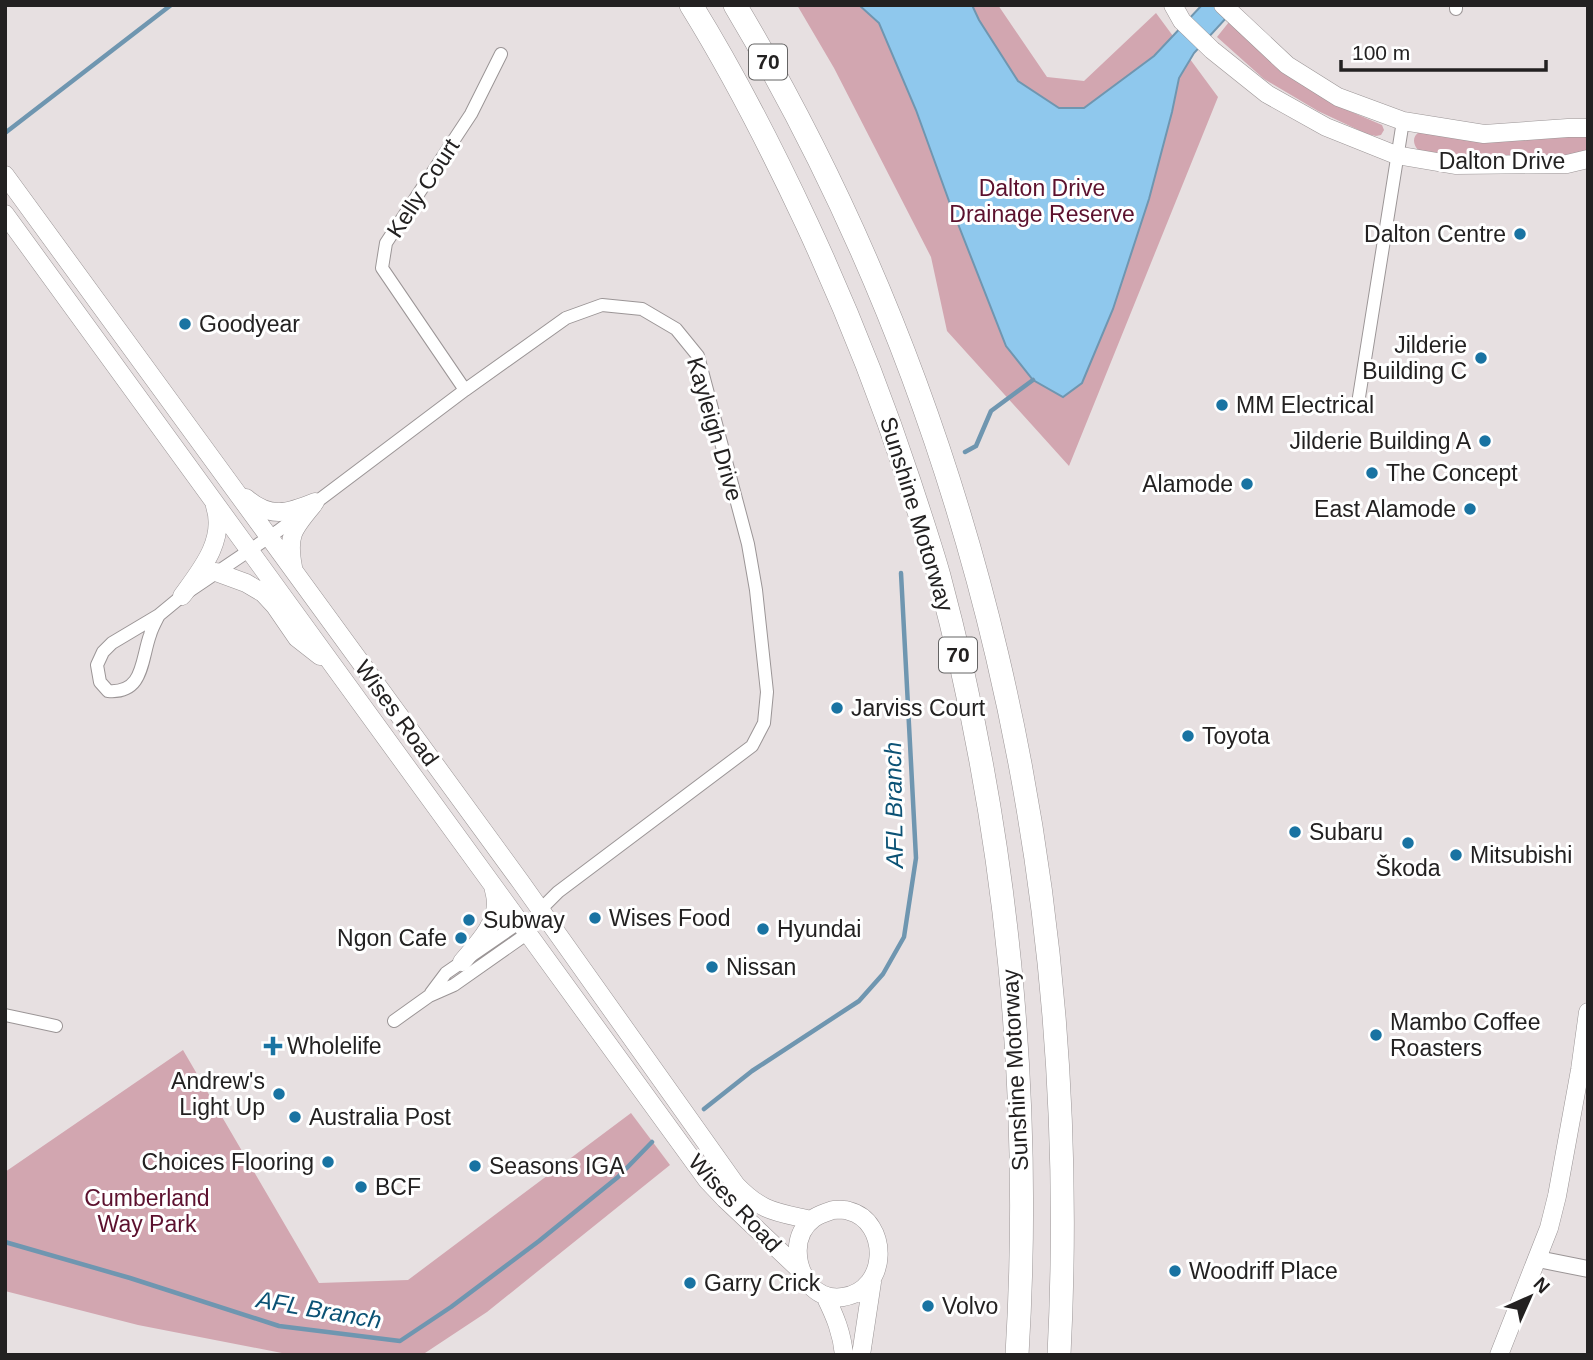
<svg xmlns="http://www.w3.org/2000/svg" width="1593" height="1360" font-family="Helvetica,sans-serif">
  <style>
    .green { fill: #d2a6b0 }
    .water { fill: #8fc8ed; stroke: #6f96b0; stroke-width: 2 }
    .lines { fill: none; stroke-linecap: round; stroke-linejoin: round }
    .stream { stroke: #6f96b0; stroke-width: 4.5 }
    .minor-casing { stroke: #9b9596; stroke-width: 14 }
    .tertiary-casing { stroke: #9b9596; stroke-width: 18 }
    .secondary-casing { stroke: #9b9596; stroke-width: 19 }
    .motorway-casing { stroke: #9b9596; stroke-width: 24 }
    .minor { stroke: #fff; stroke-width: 12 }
    .tertiary { stroke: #fff; stroke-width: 16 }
    .secondary { stroke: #fff; stroke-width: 18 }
    .motorway { stroke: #fff; stroke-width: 23 }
    .poi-dot { fill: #1973a2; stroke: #fff; stroke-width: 2.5 }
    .labels { text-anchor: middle; stroke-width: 6; stroke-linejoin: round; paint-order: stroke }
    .shield { fill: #fff; stroke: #656464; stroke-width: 2 }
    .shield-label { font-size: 21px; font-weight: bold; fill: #232121 }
    .street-label { font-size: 23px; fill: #232121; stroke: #fff }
    .park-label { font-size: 23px; fill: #5c112e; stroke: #fff }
    .poi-label { font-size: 23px; fill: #232121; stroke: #fff; text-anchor: start }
    .water-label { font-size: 24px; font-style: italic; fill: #0b5275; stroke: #fff }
  </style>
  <rect width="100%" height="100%" fill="#e7e0e1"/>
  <path class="green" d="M797 5H998L1047 77 1084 81 1156 13 1218 97 1069 466 947 331 931 257 834 68Z
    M1229 22 1333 104 1382 125 1384 130 1381 135 1376 136 1367 134 1318 111 1264 79 1217 37Z
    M1419 132 1588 135V152L1566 157H1461L1418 150C1413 144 1412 137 1419 132Z
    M183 1050 319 1283 408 1280 631 1113 670 1165 487 1312 422 1355H292L138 1325 5 1291V1172Z"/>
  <path class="water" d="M859 5H972L979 20 1018 81 1059 108H1084L1154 56 1202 5H1238L1194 53 1179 78 1172 112 1149 199 1113 309 1082 383 1063 397 1033 380 1006 346 949 201 916 110 879 23Z"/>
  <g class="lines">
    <path class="stream" d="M5 133 171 5
      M965 452 976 446 991 411 1033 380
      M704 1109 752 1071 859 1001 883 974 904 937 916 858 901 573
      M5 1242 130 1278 279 1326 400 1341 451 1307 539 1241 618 1177 652 1142"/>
    <defs>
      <path id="minor" d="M1456 9V5
        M465 390 382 268 386 243 471 114 501 54
        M1359 397 1403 121
        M159 615C156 621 152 628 150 635 141 660 144 694 108 691L100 682 97 665 103 652 112 643 159 615 182 596 278 531 465 390 566 318 602 305 642 309 676 329 698 356 748 544 756 590 767 692 764 723 752 746 558 892 540 910
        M431 993 446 973 520 922
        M5 1015 56 1026
        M394 1021 429 996 454 985 528 933"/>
      <path id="tertiary" d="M1538 1259 1588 1269"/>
      <path id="secondary" d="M1173 5 1182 21 1212 50 1267 94 1326 127 1396 155 1455 165 1567 164 1588 159
        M1223 5 1287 65 1338 97 1403 121 1484 134 1568 128H1588
        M5 175 520 881 736 1185C762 1212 776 1212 811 1220
        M5 214 707 1180 725 1199 801 1271
        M246 498C270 519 288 513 315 502
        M293 567C287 535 293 529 313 505
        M216 572 246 583 263 593 275 606 297 638 320 656
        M182 596C201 570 226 540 215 506
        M462 962C475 946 496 926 496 903 496 897 494 891 493 886
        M833 1210C838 1210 845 1209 849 1211 889 1221 890 1290 843 1297 830 1299 819 1295 810 1285 794 1265 792 1234 814 1218 820 1214 827 1212 833 1210Z
        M825 1296C835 1316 842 1333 844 1355
        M861 1355 872 1282
        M1499 1355 1549 1228 1557 1196 1580 1070 1588 1012"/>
      <path id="motorway" d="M691 5C735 76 772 149 807 224 846 308 880 393 909 481 919 512 930 544 939 576 1007 829 1033 1093 1017 1355
        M735 5C978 413 1083 882 1059 1355"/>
    </defs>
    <use href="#minor" class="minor-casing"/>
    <use href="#tertiary" class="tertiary-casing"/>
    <use href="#secondary" class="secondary-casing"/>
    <use href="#motorway" class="motorway-casing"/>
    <use href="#minor" class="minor"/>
    <use href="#tertiary" class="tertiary"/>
    <use href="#secondary" class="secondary"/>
    <use href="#motorway" class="motorway"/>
  </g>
  <g class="poi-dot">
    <circle cx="1520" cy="234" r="7"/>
    <circle cx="185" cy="324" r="7"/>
    <circle cx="1481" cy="358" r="7"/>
    <circle cx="1222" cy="405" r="7"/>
    <circle cx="1485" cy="441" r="7"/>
    <circle cx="1372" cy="473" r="7"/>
    <circle cx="1247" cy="484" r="7"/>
    <circle cx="1470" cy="509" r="7"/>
    <circle cx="837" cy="708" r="7"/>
    <circle cx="1188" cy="736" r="7"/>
    <circle cx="1295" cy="832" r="7"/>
    <circle cx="1408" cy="843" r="7"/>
    <circle cx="1456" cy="855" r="7"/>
    <circle cx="595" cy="918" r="7"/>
    <circle cx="469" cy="920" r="7"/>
    <circle cx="763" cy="929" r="7"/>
    <circle cx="461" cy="938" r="7"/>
    <circle cx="712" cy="967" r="7"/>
    <circle cx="1376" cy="1035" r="7"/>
    <path d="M269.5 1035.5h7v7h7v7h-7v7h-7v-7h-7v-7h7z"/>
    <circle cx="279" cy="1094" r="7"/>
    <circle cx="295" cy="1117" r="7"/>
    <circle cx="328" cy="1162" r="7"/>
    <circle cx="475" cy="1166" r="7"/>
    <circle cx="361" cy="1187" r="7"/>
    <circle cx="1175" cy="1271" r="7"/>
    <circle cx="690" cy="1283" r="7"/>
    <circle cx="928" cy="1306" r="7"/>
  </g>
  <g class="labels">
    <g class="shield">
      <rect x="749" y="44.5" width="38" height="35" rx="5"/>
      <rect x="939" y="637.5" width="38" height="35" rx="5"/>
    </g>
    <g class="shield-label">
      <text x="768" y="69">70</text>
      <text x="958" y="662">70</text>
    </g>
    <g class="street-label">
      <text x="1502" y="169">Dalton Drive</text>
      <text transform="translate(423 188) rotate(-57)" y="8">Kelly Court</text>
      <text transform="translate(715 429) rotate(74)" y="8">Kayleigh Drive</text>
      <text transform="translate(917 514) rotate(73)" y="8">Sunshine Motorway</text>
      <text transform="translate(397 713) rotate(54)" y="8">Wises Road</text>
      <text transform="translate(1015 1070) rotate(-93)" y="8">Sunshine Motorway</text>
      <text transform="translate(735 1203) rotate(47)" y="8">Wises Road</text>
    </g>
    <g class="park-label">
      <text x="1042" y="196">Dalton Drive<tspan x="1042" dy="26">Drainage Reserve</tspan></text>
      <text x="147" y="1206">Cumberland<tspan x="147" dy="26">Way Park</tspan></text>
    </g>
    <g class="poi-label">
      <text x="1506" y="242" text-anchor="end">Dalton Centre</text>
      <text x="199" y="332">Goodyear</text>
      <text x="1467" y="353" text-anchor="end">Jilderie<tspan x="1467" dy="26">Building C</tspan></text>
      <text x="1236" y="413">MM Electrical</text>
      <text x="1471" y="449" text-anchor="end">Jilderie Building A</text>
      <text x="1386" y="481">The Concept</text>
      <text x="1233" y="492" text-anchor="end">Alamode</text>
      <text x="1456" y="517" text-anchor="end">East Alamode</text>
      <text x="851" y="716">Jarviss Court</text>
      <text x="1202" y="744">Toyota</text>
      <text x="1309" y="840">Subaru</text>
      <text x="1470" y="863">Mitsubishi</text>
      <text x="1408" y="876" text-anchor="middle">Škoda</text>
      <text x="609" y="926">Wises Food</text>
      <text x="483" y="928">Subway</text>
      <text x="777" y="937">Hyundai</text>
      <text x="447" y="946" text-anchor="end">Ngon Cafe</text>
      <text x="726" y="975">Nissan</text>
      <text x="1390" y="1030">Mambo Coffee<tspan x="1390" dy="26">Roasters</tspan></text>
      <text x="287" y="1054">Wholelife</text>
      <text x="265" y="1089" text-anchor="end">Andrew's<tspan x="265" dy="26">Light Up</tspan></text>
      <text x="309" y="1125">Australia Post</text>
      <text x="314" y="1170" text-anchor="end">Choices Flooring</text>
      <text x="489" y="1174">Seasons IGA</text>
      <text x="375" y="1195">BCF</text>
      <text x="1189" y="1279">Woodriff Place</text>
      <text x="704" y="1291">Garry Crick</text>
      <text x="942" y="1314">Volvo</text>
    </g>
    <g class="water-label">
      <text transform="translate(894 805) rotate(-91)" y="8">AFL Branch</text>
      <text transform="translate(319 1310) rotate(10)" y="8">AFL Branch</text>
    </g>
  </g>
  <rect width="1593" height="1360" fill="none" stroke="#232121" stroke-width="14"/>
  <g transform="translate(1530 1297) rotate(45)" stroke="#ffffff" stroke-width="5" paint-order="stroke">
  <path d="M0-5L12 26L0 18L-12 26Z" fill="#232121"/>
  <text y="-10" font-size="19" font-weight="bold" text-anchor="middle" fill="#232121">N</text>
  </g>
  <path d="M1341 60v10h205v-10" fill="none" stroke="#232121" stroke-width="3.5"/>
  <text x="1352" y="60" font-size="21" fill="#232121" stroke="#ffffff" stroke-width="5" paint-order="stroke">100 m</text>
</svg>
